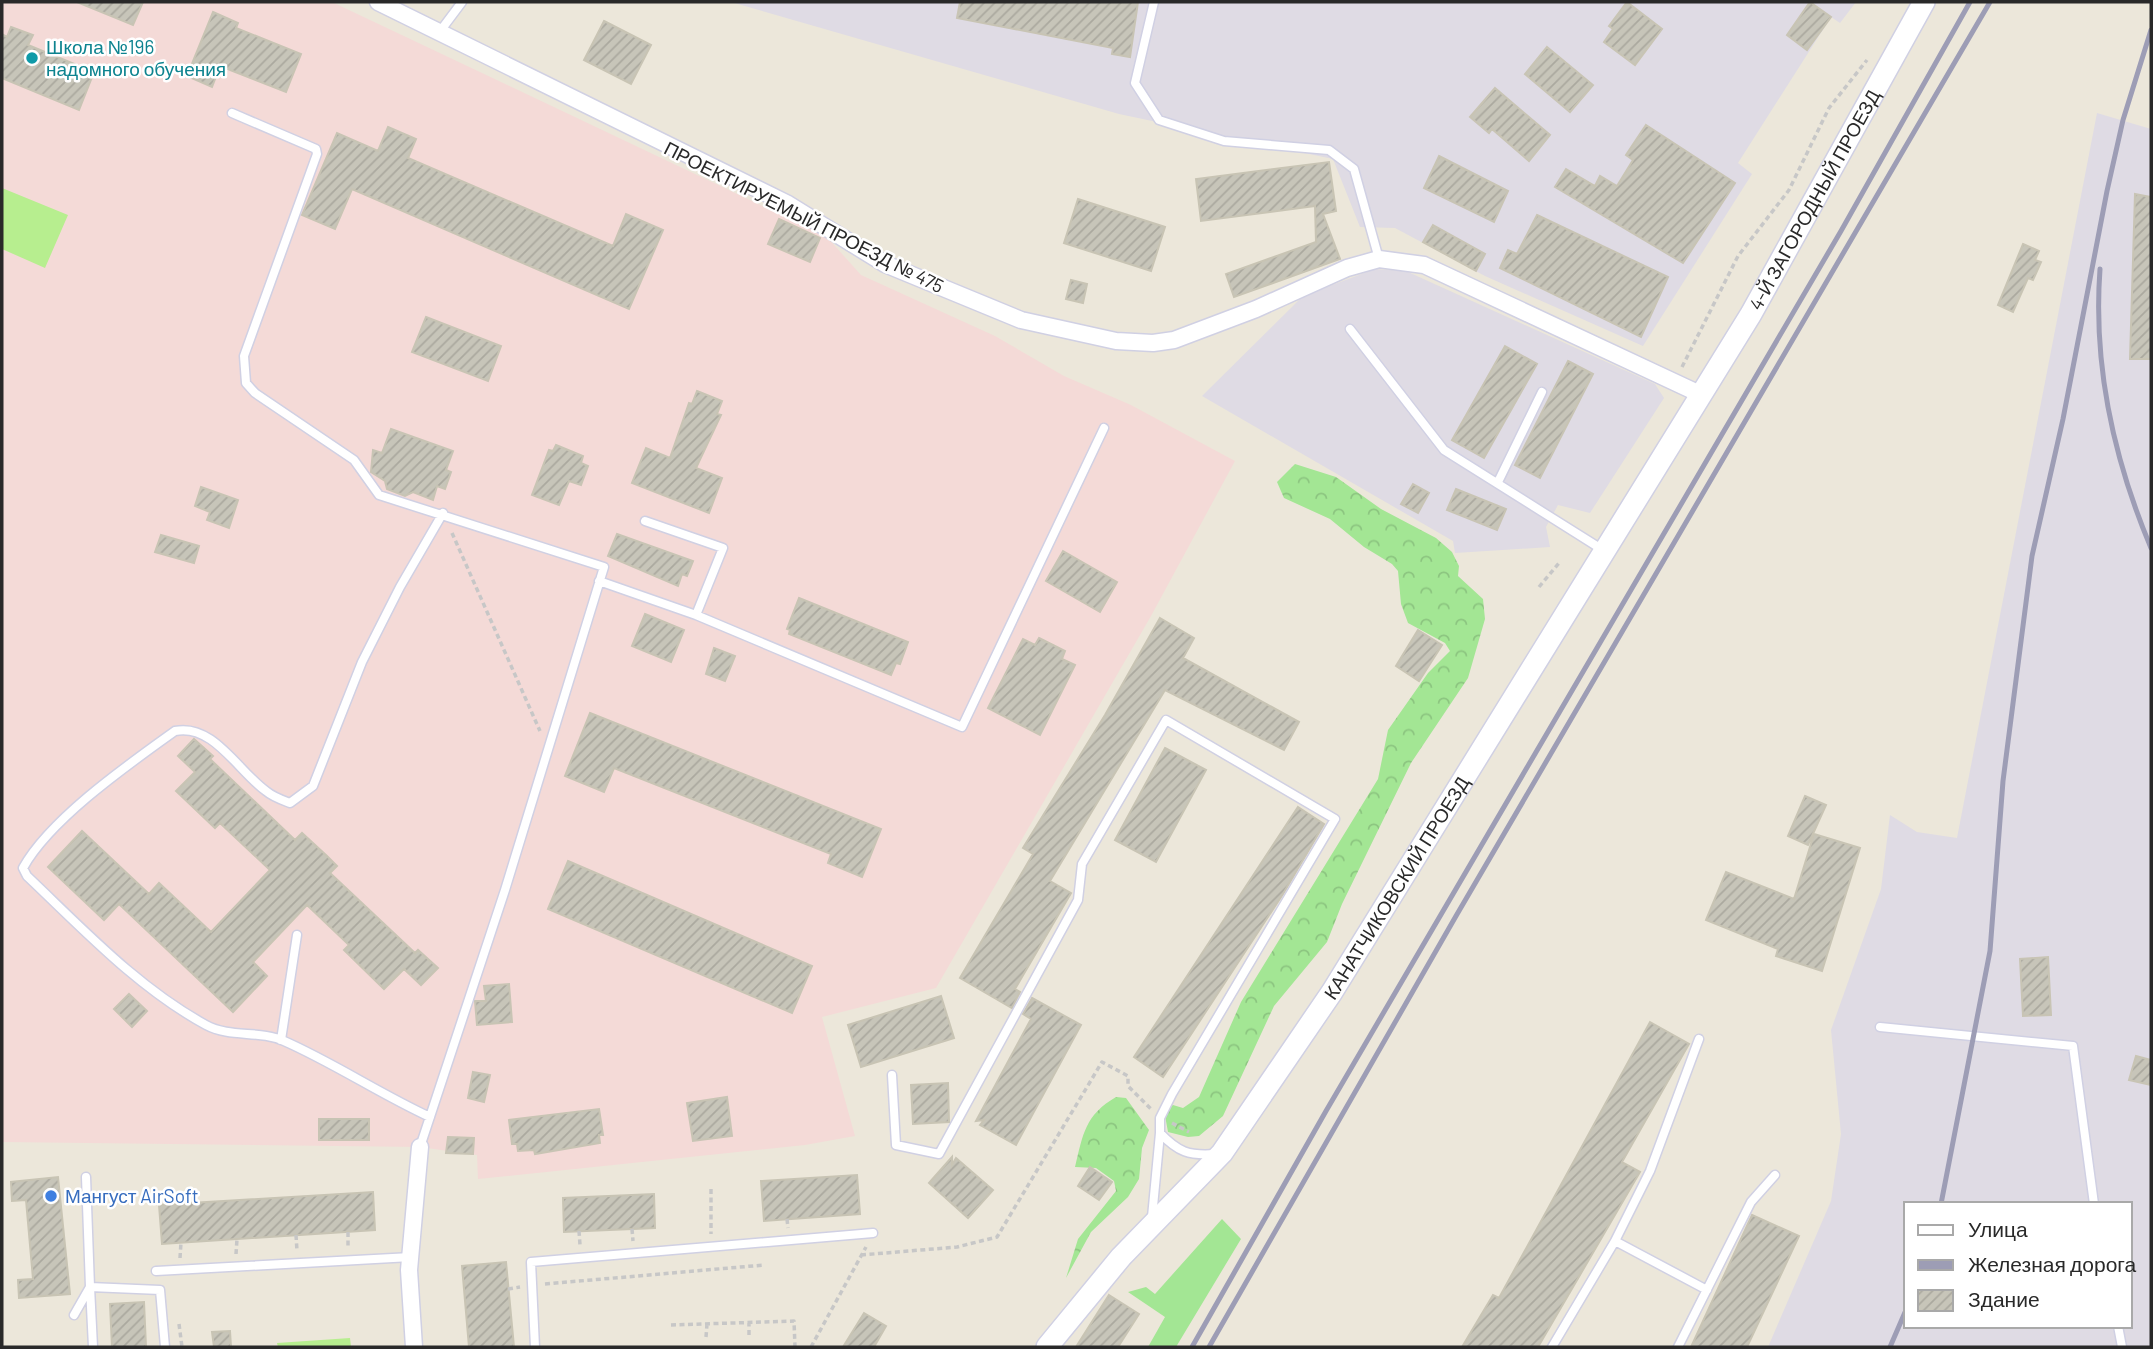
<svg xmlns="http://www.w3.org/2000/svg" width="2153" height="1349" font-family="Barlow,sans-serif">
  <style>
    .industrial { fill: #dfdbe4; fill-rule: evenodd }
    .medical { fill: #f4dad7 }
    .grass { fill: #a3e694 }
    .forest { fill: url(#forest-crowns) }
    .pitch { fill: #b7ee8f }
    .building { fill: url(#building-hatch); stroke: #c8c4b4; stroke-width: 2 }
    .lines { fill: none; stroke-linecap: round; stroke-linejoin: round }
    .service-casing { stroke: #d0d0e3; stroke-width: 11 }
    .minor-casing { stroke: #d0d0e3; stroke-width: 19 }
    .tertiary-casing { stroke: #d0d0e3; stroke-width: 24 }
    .path { stroke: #c7c7c7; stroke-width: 3.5; stroke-dasharray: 5 3.5; stroke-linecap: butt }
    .service { stroke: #fff; stroke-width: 8 }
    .minor { stroke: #fff; stroke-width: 16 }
    .tertiary { stroke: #fff; stroke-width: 21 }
    .rail { stroke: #9d9db5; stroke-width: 5 }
    .culture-dot { fill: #0f9aa8; stroke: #fff; stroke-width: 2.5 }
    .shop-dot { fill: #3f7fe0; stroke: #fff; stroke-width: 2.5 }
    .labels { text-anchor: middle; stroke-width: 5; stroke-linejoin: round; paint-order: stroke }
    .culture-label { font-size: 19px; fill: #0d838f; stroke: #fff; text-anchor: start }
    .street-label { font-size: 19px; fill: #292929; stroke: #fff }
    .shop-label { font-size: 19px; fill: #366cbe; stroke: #fff; text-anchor: start }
  </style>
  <defs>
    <pattern id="forest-crowns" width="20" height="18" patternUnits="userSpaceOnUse" patternTransform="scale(1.75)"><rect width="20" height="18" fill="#a3e694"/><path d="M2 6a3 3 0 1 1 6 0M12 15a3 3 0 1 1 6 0" fill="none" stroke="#8cc580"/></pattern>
    <pattern id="building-hatch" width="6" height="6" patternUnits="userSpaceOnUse" patternTransform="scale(1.75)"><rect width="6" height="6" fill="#c7c5b9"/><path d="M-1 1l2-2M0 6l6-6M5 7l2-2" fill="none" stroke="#aba99f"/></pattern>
  </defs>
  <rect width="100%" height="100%" fill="#ece7da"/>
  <path class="industrial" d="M731 2H1856L1840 23 1831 17 1738 163 1752 174 1643 346 1485 276 1395 228 1360 227 1333 159 1119 114Z
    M2097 113 2151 129V1347H1768L1831 1201 1841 1134 1831 1030 1881 889 1890 815 1917 832 1957 838ZM1906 1204H2130V1326H1906Z
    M1375 269 1406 271 1655 384 1664 398 1590 513 1558 505 1546 527 1550 547 1455 553 1453 541 1202 396 1303 296Z"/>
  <path class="medical" d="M2 2H332L826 236 861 275 995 336 1064 376 1131 405 1235 461 1151 616 936 988 822 1017 855 1136 805 1145 478 1179 477 1155 420 1147 2 1142Z"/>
  <path class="grass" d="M1222 1219 1241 1239 1176 1347H1148L1165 1317 1128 1292 1146 1287 1155 1294Z"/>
  <path class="forest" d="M1295 464 1336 477 1381 509 1436 538 1452 552 1459 566 1458 576 1483 599 1485 619 1468 678 1411 763 1342 904 1327 942 1274 1006 1223 1116 1199 1136 1188 1137 1168 1132 1164 1110 1173 1105 1183 1108 1199 1097 1241 1002 1378 779 1388 730 1428 673 1450 651 1445 643 1408 623 1401 604 1398 571 1392 564 1364 547 1330 519 1284 498 1277 482Z
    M1116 1097 1126 1098 1149 1130 1142 1148 1139 1179 1128 1197 1091 1232 1066 1278 1078 1239 1116 1191 1114 1181 1096 1168 1075 1167C1083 1134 1085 1115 1116 1097Z"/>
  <path class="pitch" d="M2 188 68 215 45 268 2 249Z
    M350 1338 351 1347H278L277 1343Z"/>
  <path class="building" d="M77 2H143L133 25Z
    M960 2H1138L1130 57 1112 54 1113 48 957 18Z
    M1627 2 1662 29 1635 65 1604 42 1613 29 1609 26Z
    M1810 2 1831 17 1807 50 1787 35Z
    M213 12 238 23 236 28 301 54 286 92 220 66 212 87 187 76Z
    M604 21 651 45 631 84 584 60Z
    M11 27 33 35 28 45 94 72 79 110 2 78V34L7 37Z
    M1547 47 1593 85 1570 112 1525 74Z
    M1495 88 1550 135 1529 161 1492 129 1489 133 1470 117Z
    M1646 125 1735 183 1683 263 1555 187 1566 169 1595 186 1600 176 1617 186 1633 160 1626 155Z
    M388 127 416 139 408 158 613 246 626 214 663 230 629 309 352 189 335 229 302 215 337 133 378 151Z
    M1439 156 1508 191 1494 222 1424 188Z
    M1329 162 1336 211 1323 214 1340 259 1234 297 1226 274 1316 242 1315 206 1201 221 1196 179Z
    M2135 194 2151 197V359H2130Z
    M1078 199 1165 227 1151 271 1064 243Z
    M1537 215 1668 277 1641 337 1500 268 1508 250 1517 254Z
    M779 219 820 238 810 262 768 244Z
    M1433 225 1485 254 1476 271 1423 242Z
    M2023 244 2039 251 2035 260 2041 262 2033 280 2028 278 2013 312 1998 305Z
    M1071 280 1087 284 1083 303 1066 299Z
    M426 317 501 346 488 381 412 352Z
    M1505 346 1537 364 1484 458 1452 440Z
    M1568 361 1593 374 1540 478 1515 465Z
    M697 391 722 401 717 414 721 415 696 468 722 478 709 513 632 483 646 448 670 458 689 403 692 404Z
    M391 429 453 451 446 470 451 472 445 489 437 486 433 500 413 492 405 496 387 489 385 481 371 472 373 450 382 453Z
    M556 445 583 456 581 463 588 466 581 485 569 481 559 505 532 495 549 450 553 451Z
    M1413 484 1429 493 1418 513 1401 504Z
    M201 487 238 500 229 528 207 520 210 512 195 506Z
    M1456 489 1506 509 1497 530 1447 510Z
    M617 534 693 561 687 576 682 574 678 586 608 556Z
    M161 535 199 546 194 563 155 552Z
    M1063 551 1117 582 1100 612 1046 581Z
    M799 598 908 642 900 664 896 663 891 675 789 634 790 630 787 629Z
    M645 614 684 630 671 662 632 646Z
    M1160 618 1194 638 1183 658 1299 722 1284 750 1165 690 1050 881 1071 893 1015 989 1020 992 1012 1008 960 978 1033 854 1023 848 1105 715Z
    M1418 630 1442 645 1419 681 1396 666Z
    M1039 638 1065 651 1062 659 1075 665 1040 735 988 708 1023 639 1035 645Z
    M714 648 735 656 725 681 706 674Z
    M590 713 881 829 862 877 828 863 831 854 614 768 604 792 565 776Z
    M194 739 213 756 210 759 295 840 302 833 327 856 337 866 330 873 415 953 418 950 438 968 421 985 404 969 384 989 344 950 349 945 307 905 253 962 267 976 233 1012 119 904 104 920 48 867 82 831 149 894 159 883 211 932 270 870 220 823 215 828 176 791 195 772 178 756Z
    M1165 748 1206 770 1156 862 1115 840Z
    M1805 796 1826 805 1808 845 1788 836Z
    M1298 807 1324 824 1283 894 1163 1077 1134 1057Z
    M1814 834 1860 848 1822 971 1776 956 1778 949 1706 920 1726 872 1794 899Z
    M568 861 812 966 792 1013 548 909Z
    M2048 957 2051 1015 2023 1016 2020 959Z
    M509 984 512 1022 477 1025 475 1001H486L484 986Z
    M129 994 147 1011 132 1027 114 1009Z
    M941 996 954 1038 861 1067 848 1025Z
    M1032 998 1081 1025 1016 1145 980 1125 984 1120 976 1121 1031 1019 1023 1014Z
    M1650 1022 1689 1044 1622 1162 1640 1172 1538 1347H1462L1493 1295 1499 1298Z
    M2136 1056 2151 1060V1085L2129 1080Z
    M473 1072 490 1075 484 1102 468 1098Z
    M948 1083 949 1122 913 1124 911 1085Z
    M727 1097 732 1136 693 1141 687 1103Z
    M599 1109 603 1135H599L600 1143 535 1154 534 1150 518 1151 517 1144H512L509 1120Z
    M319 1119H369V1140H319Z
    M448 1137 474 1138 473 1154 446 1153Z
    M952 1157V1165L956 1158 993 1190 968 1218 929 1183Z
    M1090 1167 1112 1182 1099 1200 1078 1186Z
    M857 1175 860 1214 764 1221 761 1181Z
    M58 1177 70 1294 19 1298 18 1280 33 1279 26 1200 12 1201 11 1182Z
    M373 1192 375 1230 162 1244 159 1205Z
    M654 1194 655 1228 564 1232 563 1198Z
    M1752 1215 1799 1236 1747 1347H1691Z
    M506 1262 514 1347H469L462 1266Z
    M1109 1295 1139 1314 1118 1347H1076Z
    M144 1302 146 1347H112L110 1304Z
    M864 1313 886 1326 874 1347H843Z
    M230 1331 231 1347H214L212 1332Z"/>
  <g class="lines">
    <defs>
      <path id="service" d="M1154 2 1135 83 1159 120 1224 141 1329 150 1354 169 1379 259
        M438 34 462 2
        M232 113 316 149 317 154 244 356 246 383 255 393 354 460 379 495 604 567 505 890 420 1147
        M1350 329 1444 450 1603 550
        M1498 482 1542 392
        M645 521 723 548 696 615
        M599 581 696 615 962 727 1104 428
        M1880 1027 2073 1046 2094 1204
        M281 1040 297 935
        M892 1075 896 1145 939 1154 1078 900 1082 864 1166 720 1335 819 1172 1094 1160 1118V1133
        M430 1117C380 1094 334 1063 284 1041 260 1030 230 1038 206 1025 138 988 83 929 27 876L23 868C50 819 129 764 175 731 213 723 238 771 266 791 273 797 282 800 290 803L313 786 362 662 400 587 443 513
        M86 1177 90 1287 160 1290 165 1347
        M1152 1217 1160 1133C1178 1152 1189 1156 1215 1154
        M1615 1241 1707 1290
        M156 1271 411 1257
        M74 1315 90 1287 93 1347
        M2118 1326 2122 1347
        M535 1347 531 1262 873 1233
        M1552 1347 1615 1241 1650 1171 1699 1039
        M1678 1347 1751 1202 1775 1175"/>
      <path id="minor" d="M378 2 788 204 885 264 1021 320 1116 341 1153 343 1174 340 1256 309 1347 268 1379 259 1424 265 1702 395
        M414 1347 409 1270 420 1147"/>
      <g id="tertiary">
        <path id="s1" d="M1047 1347 1121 1257 1222 1153 1332 992 1751 314 1924 2"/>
      </g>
    </defs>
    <use href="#service" class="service-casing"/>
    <use href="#minor" class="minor-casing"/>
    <use href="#tertiary" class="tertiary-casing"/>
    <path class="path" d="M1682 367 1738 256 1789 190 1829 108 1867 60
      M452 533 540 731
      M1539 587 1559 563
      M1172 1123 1189 1132
      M711 1189V1234
      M787 1219 788 1228
      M632 1229 633 1241
      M579 1231 580 1245
      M348 1232V1248
      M296 1235 297 1251
      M236 1254 237 1239
      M861 1255 957 1247 997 1237 1102 1062 1128 1076V1086L1151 1109
      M180 1258 181 1242
      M545 1284 764 1265
      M508 1289 520 1287
      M179 1324 182 1347
      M671 1325 794 1321 795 1347
      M749 1335V1323
      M706 1337 707 1324
      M811 1347 866 1247"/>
    <use href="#service" class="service"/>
    <use href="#minor" class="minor"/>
    <use href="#tertiary" class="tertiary"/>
    <path class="rail" d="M2100 269C2093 364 2114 460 2151 548
      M1941 1204 1990 951 2003 781 2032 556 2063 419 2107 191 2123 120 2151 30
      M1192 1347 1326 1111 1841 231 1970 2
      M1209 1347 1456 916 1990 2
      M1890 1347 1906 1310"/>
  </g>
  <circle class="culture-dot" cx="32" cy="58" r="7"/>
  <circle class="shop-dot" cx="51" cy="1196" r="7"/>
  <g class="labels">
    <g class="culture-label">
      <text x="46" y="54">Школа №196<tspan x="46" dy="22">надомного обучения</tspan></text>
    </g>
    <g class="street-label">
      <text dy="7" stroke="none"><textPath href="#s1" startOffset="1384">4-Й ЗАГОРОДНЫЙ ПРОЕЗД</textPath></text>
      <text transform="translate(804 217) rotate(27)" y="7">ПРОЕКТИРУЕМЫЙ ПРОЕЗД № 475</text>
      <text dy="7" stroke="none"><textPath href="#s1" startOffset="579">КАНАТЧИКОВСКИЙ ПРОЕЗД</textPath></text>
    </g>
    <g class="shop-label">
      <text x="65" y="1203">Мангуст AirSoft</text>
    </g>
  </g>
  <rect width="2153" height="1349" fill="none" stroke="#292929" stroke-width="7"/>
  <rect x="1904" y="1202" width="228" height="126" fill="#ffffff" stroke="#a9a9a9" stroke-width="2"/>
  <rect x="1918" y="1225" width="35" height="10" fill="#ffffff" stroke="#a9a9a9" stroke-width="2"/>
  <text x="1968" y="1237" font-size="21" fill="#292929">Улица</text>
  <rect x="1918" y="1260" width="35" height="10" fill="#9d9db5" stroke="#a9a9a9" stroke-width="2"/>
  <text x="1968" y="1272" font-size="21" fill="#292929">Железная дорога</text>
  <rect x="1918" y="1290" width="35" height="21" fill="url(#building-hatch)" stroke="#a9a9a9" stroke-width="2"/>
  <text x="1968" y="1307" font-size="21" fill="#292929">Здание</text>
</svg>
